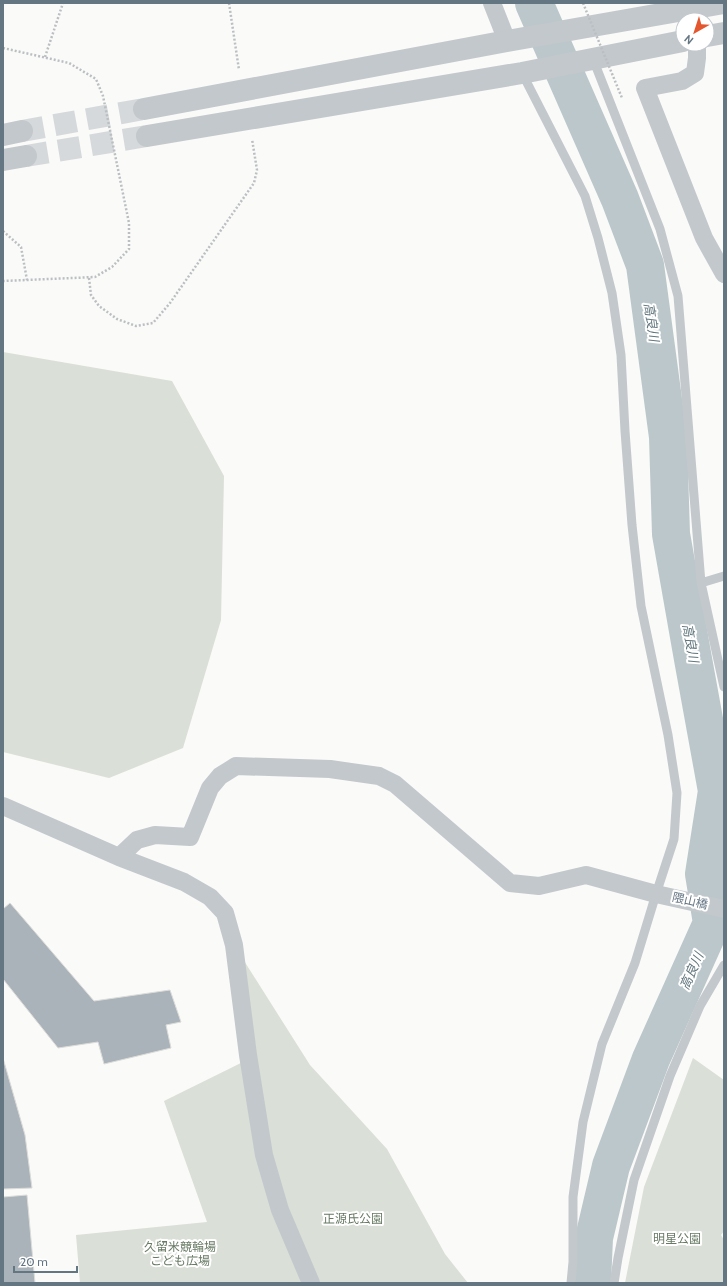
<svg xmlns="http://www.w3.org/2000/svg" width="727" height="1286" font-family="Cabin,'Noto Sans JP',sans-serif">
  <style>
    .green { fill: #dadfd7 }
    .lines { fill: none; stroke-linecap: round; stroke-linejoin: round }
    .river { stroke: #bbc7cb; stroke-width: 38 }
    .building { fill: #aab3b9; stroke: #dcdcda }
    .tertiary-tunnel { stroke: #d5d9db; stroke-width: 22; stroke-dasharray: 22 11; stroke-linecap: butt }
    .path { stroke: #bbbfc2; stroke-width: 2.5; stroke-dasharray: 2 2; stroke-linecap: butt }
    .service { stroke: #c3c8cc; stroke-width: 9 }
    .minor { stroke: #c3c8cc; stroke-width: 18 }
    .tertiary { stroke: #c3c8cc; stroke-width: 22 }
    .path-bridge { stroke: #bbbfc2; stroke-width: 2.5; stroke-dasharray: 2 2; stroke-linecap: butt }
    .labels { text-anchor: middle; stroke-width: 4; stroke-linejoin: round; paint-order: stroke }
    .street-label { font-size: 12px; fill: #657683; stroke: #fff }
    .park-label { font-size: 12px; fill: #687a64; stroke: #fff }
    .water-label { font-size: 13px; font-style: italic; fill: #60757c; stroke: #fff }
  </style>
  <rect width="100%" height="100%" fill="#fafaf8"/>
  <path class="green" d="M3 352 172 381 224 476 221 620 183 748 109 778 3 752Z
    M234 945 310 1065 387 1149 445 1254 468 1283H80L76 1235 207 1222 164 1101 249 1059Z
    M693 1058 724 1080V1231L721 1235 724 1240V1283H625L644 1187Z"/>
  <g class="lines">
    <path class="river" d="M534 3 620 199 645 265 668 437 671 534 693 659 717 791 704 874 712 923 651 1059 611 1166 594 1238 592 1283"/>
  </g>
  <path class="building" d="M10 903 94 1001 170 990 181 1022 166 1025 171 1048 104 1064 98 1042 58 1048 3 979V909Z
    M3 1058 25 1135 32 1188 3 1189Z
    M27 1195 35 1283H3V1197Z"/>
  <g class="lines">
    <path class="tertiary-tunnel" d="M22 131 144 109
      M26 156 147 136"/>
    <path class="path" d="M229 3 239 70
      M3 48 69 63 96 79 103 96 129 223V249L112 267 95 277 3 281
      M45 57 63 3
      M3 231 21 247 27 280
      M89 278 91 295 99 306 117 319 136 326 153 323 170 303 254 183 257 170 252 139"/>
    <path class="service" d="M593 59 660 229 678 296 701 583 724 687
      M522 73 585 196 598 238 612 293 621 355 625 431 632 525 641 606 668 735 677 793 674 839 656 894 635 963 602 1044 583 1122 573 1197V1262L571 1283
      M701 583 724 576
      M614 1283 618 1258 634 1180 670 1076 700 1006 724 965"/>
    <path class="minor" d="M492 3 507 41
      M697 44V58L695 73 682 81 645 88 704 238 724 274
      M3 806 119 857 184 882 210 897 225 913 234 945 248 1055 264 1155 280 1210 311 1283
      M119 857 137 840 155 835 190 837 210 788 220 776 236 766 330 769 379 776 395 784 510 883 539 886 586 875 656 894 724 909"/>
    <path class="tertiary" d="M707 36 724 33
      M144 109 507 41 724 3
      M3 135 22 131
      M147 136 522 73 683 41
      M3 160 26 156"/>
    <path class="path-bridge" d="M583 3 622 98"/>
  </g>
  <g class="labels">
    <g class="street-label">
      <text transform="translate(690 901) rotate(13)" y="4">隈山橋</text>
    </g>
    <g class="park-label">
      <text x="353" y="1223">正源氏公園</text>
      <text x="677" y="1243">明星公園</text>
      <text x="180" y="1251">久留米競輪場<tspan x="180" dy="14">こども広場</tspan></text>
    </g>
    <g class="water-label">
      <text transform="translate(652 322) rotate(82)" y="5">高良川</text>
      <text transform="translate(691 643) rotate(80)" y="5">高良川</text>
      <text transform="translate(691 971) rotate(-66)" y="5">高良川</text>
    </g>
  </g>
  <rect width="727" height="1286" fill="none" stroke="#657683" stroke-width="8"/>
  <g transform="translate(695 32) rotate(219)"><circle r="19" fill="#ffffff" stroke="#c1c8cd"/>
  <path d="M0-3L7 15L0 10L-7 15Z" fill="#e4572e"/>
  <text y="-6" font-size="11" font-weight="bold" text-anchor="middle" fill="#657683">N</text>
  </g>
  <path d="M14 1266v6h63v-6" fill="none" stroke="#657683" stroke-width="2"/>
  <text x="20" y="1266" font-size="12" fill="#657683" stroke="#ffffff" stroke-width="3" paint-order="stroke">20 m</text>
</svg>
